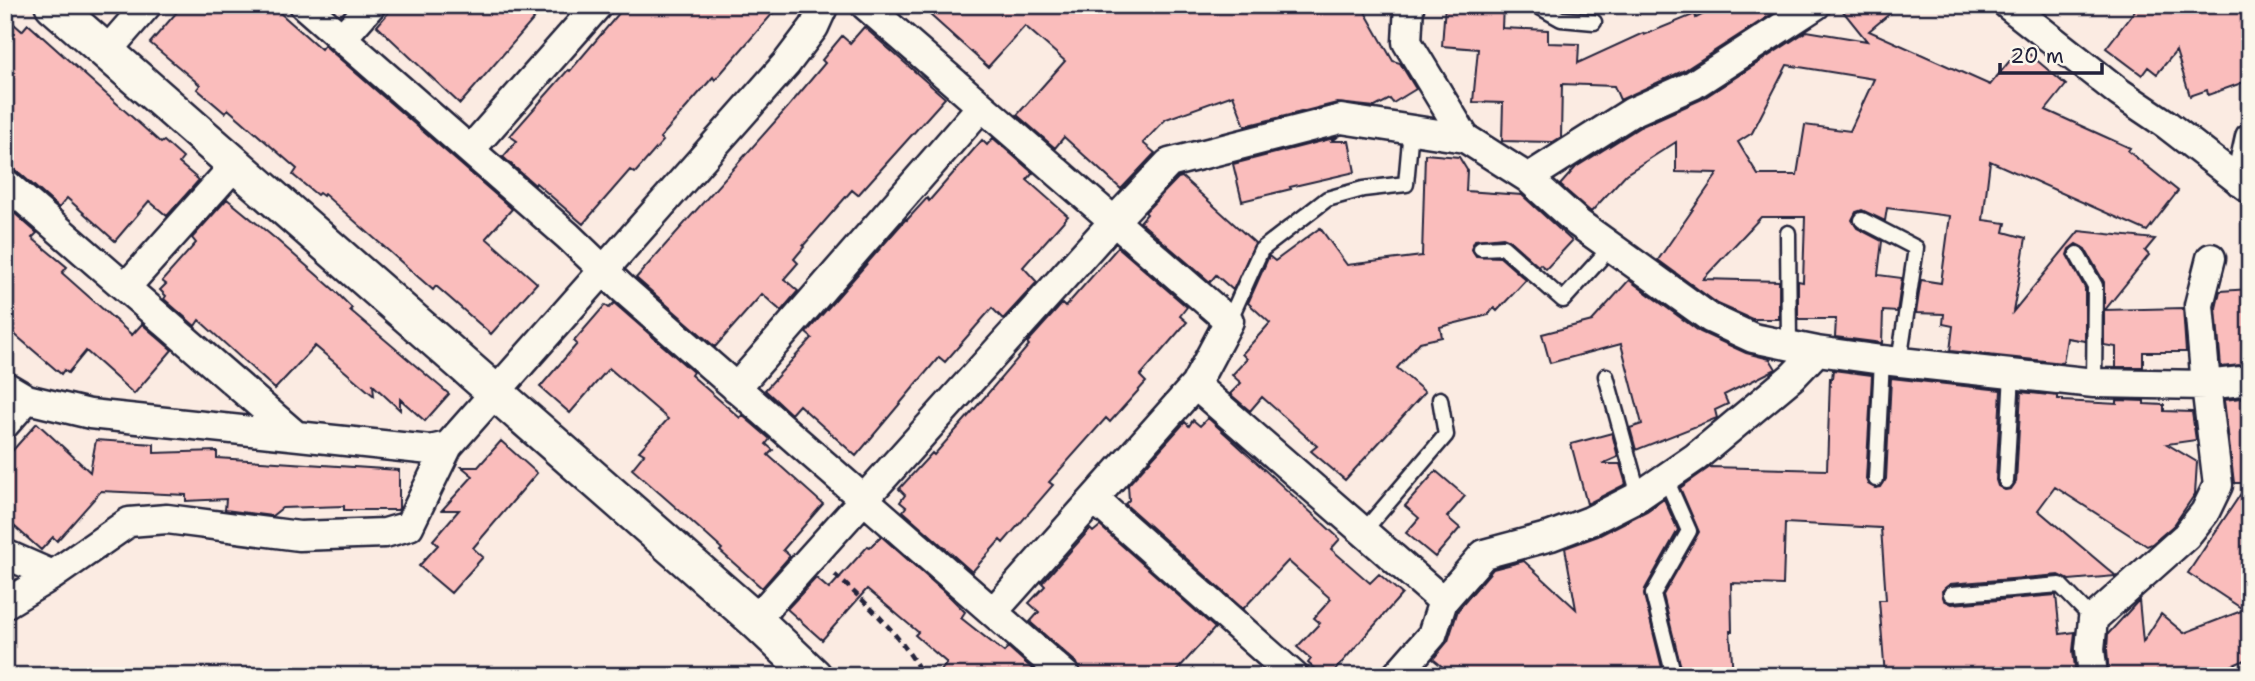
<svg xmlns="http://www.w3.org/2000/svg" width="2255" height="681" font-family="'Shantell Sans',sans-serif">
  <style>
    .building { fill: #fabdbc; stroke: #22223b; stroke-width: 2; fill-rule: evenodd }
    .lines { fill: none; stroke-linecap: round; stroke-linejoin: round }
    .service-casing { stroke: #22223b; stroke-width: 19 }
    .minor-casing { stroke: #22223b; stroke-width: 33 }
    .tertiary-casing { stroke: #22223b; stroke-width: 40 }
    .path { stroke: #22223b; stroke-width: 4.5; stroke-dasharray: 7 5; stroke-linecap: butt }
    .service { stroke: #fbf7ec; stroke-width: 14 }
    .minor { stroke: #fbf7ec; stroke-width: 28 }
    .tertiary { stroke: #fbf7ec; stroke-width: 35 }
  </style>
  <rect width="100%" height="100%" fill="#fbebe2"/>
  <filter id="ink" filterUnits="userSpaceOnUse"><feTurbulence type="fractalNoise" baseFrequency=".0143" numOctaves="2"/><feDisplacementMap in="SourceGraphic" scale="14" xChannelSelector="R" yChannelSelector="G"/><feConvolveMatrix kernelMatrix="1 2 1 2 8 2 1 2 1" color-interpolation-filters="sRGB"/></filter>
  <g filter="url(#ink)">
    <path class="building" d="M183 5H271L321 49 324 45 512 209 486 238 537 283 491 334 436 286 433 290 324 194 323 196 319 193 317 195 293 175 297 169 228 109 225 113 197 89 200 85 150 43Z
      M395 5H546L460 104 377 26Z
      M626 5H780L715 80 713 77 660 138 663 141 635 173 630 170 583 224 536 183 535 185 503 157 517 141 510 136 568 70 570 71Z
      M919 5H1361L1393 61 1400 63 1416 89 1393 103 1390 99 1375 107 1337 103 1245 126 1233 95 1166 119 1143 143 1155 153 1121 189 1064 137 1055 148 1017 115 1065 61 1025 26 988 67Z
      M1445 5H1503L1502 28 1548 30V43L1579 44 1578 63 1643 33 1644 35 1695 14 1696 18 1721 5H1775L1778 10 1685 70 1620 100 1614 86 1562 84 1561 137 1553 142 1502 141 1503 103 1473 102 1478 49 1442 46Z
      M1838 5H1900L1869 31 1990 85 2021 47 2066 85 2046 110 2130 148 2128 151 2178 191 2147 231 1990 161 1983 220 2006 223 2004 232 2026 238 2013 312 2079 231 2155 239 2145 251 2149 255 2105 310 2183 308 2186 352H2143V367H2116V347L2104 345V282L2085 249 2076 244 2069 249 2067 255 2085 288V341L2067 338 2063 363 1950 351 1953 326 1943 324 1944 314 1916 313 1921 280 1941 283 1950 216 1887 208 1885 221 1862 210 1856 212 1852 220 1857 228 1882 241 1878 275 1902 278 1897 312 1883 311 1882 343 1835 337 1836 319H1798V281L1803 282 1805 217H1761L1703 279 1779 281V319H1752L1718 304 1658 260 1718 173 1676 172V142L1626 174 1591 212 1560 185 1576 167 1640 127 1702 99 1807 31 1867 41ZM1787 65 1874 79 1850 131 1805 125 1797 175H1758L1738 142 1752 133Z
      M2139 5H2250V80L2208 95 2207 90 2190 96 2176 51 2157 74 2148 67 2142 75 2106 48Z
      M5 16 22 31 28 24 161 143 164 141 183 158 179 163 199 180 167 216 149 201 115 241 67 198 59 208 16 170 5 167Z
      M864 27 945 98 858 195 852 190 803 246 804 247 794 259 798 263 784 279 798 291 781 311 762 294 715 347 636 278 788 107 825 63 822 60 842 36 850 43Z
      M1338 137 1332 141H1349L1355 172 1290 187 1291 189 1242 201 1233 164Z
      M993 138 1033 173 1027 180 1068 216 1023 267 1037 282 1003 319 992 308 945 362 939 357 856 456 799 405 791 414 765 390 812 338 806 333 906 219 907 220 927 198 929 201 982 140 987 145Z
      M1425 154 1459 157 1467 170 1466 191 1522 195 1572 241 1546 269 1540 264 1538 266 1508 239 1503 237 1475 240 1471 248 1476 256 1500 257 1526 280 1497 311 1494 308 1488 315 1440 327 1442 337 1420 342 1397 368 1425 392 1345 480 1311 451 1317 446 1262 397 1250 411 1230 394 1241 383 1232 375 1247 359 1242 354 1270 323 1248 303 1269 256 1275 261 1320 228 1347 265 1422 256Z
      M1182 177 1255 243 1233 290 1216 275 1210 282 1140 222 1147 214 1145 212 1178 178Z
      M227 199 277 240 333 289 352 308 350 310 449 394 425 421 400 399V410L373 385 374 396 315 346 275 389 199 320 195 326 164 299 166 296 160 290 166 284 162 281 196 243 192 238Z
      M5 205 37 233 32 238 67 267 62 273 132 335 142 324 172 350 134 394 86 351 68 373 64 370 61 374 5 326Z
      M1118 247 1187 307 1180 316 1187 322 1140 376 1146 382 1110 422 1106 418 1049 482 1053 485 1003 543 1000 540 972 572 903 511 906 507 900 502 905 495 899 489 932 453 934 455 978 405 1029 345 1027 343 1062 304 1065 307Z
      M1629 280 1700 332 1746 353 1770 359 1776 369 1724 395 1728 404 1715 410 1717 418 1636 450 1630 428 1642 424 1621 344 1550 363 1542 334 1592 321Z
      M2250 289V364L2221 367 2216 308 2220 291Z
      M614 303 693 372 691 375 740 418 742 415 770 439 766 444 773 450 768 455 823 504 783 550 790 556 762 588 720 551 722 549 680 511 632 469 644 454 639 451 668 419 609 368 570 413 540 387 577 344 574 341 605 305 609 308Z
      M1833 370 1872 375 1866 479 1868 484 1875 488 1881 487 1886 479 1891 378 2001 390 1996 480 1998 486 2005 490 2011 489 2016 482 2021 392 2058 396V399H2063V401L2117 404V400L2144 401V404L2164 405V411L2192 412 2196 440 2167 444 2197 462 2195 494 2174 525 2152 544 2147 546 2055 487 2038 510 2116 576 2069 580 2059 575 1950 584 1942 591 1944 600 1952 604 2056 595 2060 634 2075 632 2073 651 2076 676H2036V671L2002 676H1885L1879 600H1886L1881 528 1785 523 1783 585 1731 583 1732 631H1730L1733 676H1683L1663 595 1699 532 1680 488 1710 467 1827 470 1830 378H1832Z
      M2250 397V658L2207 676H2109L2107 649 2108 634 2139 600 2143 642 2161 614 2184 633 2244 610 2188 573 2248 483H2234L2224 400Z
      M1208 418 1340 539 1331 549 1370 583 1379 574 1402 594 1330 676H1323L1308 663 1311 659 1297 647 1320 623 1314 618 1331 599 1288 561 1243 609 1125 504 1129 500 1128 485 1185 422 1189 426 1193 420 1200 426Z
      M37 423 90 472 96 440 154 444V453L217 451V458L399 470V508L398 510H344V506L282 508 272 516 225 510 226 499 186 501V495L101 491 57 541 53 537 41 550 5 518V459Z
      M1612 433 1618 457 1602 464H1620L1626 484 1587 504 1571 444Z
      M501 441 537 473 473 548 483 557 451 593 419 566 438 545 433 540 459 510H442L473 476 462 467H478Z
      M1436 471 1465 496 1447 517 1460 528 1435 557 1406 533 1419 518 1405 506Z
      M1664 499 1678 530 1645 589 1644 595 1664 676H1454L1433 659 1448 641 1458 610 1493 569 1524 561 1576 609 1565 548 1598 536 1647 511Z
      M1100 526 1215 628 1172 676H1082L1077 663 1030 622 1039 612 1029 603 1045 586 1042 583 1090 529 1093 532Z
      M881 536 950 597 965 612 961 618 1004 652 1008 647 1040 676H937L947 663 915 635 918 632 867 589 822 640 787 609 816 578 829 589 868 546 870 547Z"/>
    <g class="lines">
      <defs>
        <path id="service" d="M1536 5 1561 19 1594 22
          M1862 220 1916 248 1899 362
          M1788 233 1789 345
          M1481 248 1503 247 1563 300 1611 247
          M2077 254 2095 286 2094 383
          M1229 321 1261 250 1327 199 1363 189 1406 184 1411 129
          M1606 376 1639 496
          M1666 479 1689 531 1653 594 1674 676
          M1876 479 1882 360
          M2006 481 2012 374
          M1363 532 1446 435 1440 399
          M1951 594 2060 585 2093 619"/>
        <path id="minor" d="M304 5 568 236 621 287 1066 676
          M865 5 1229 321 1195 385 993 612
          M1409 5 1407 42 1465 138
          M1816 5 1693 85 1632 112 1528 178 1578 223 1710 318 1753 338 1817 351 1882 360 2094 383 2206 385 2250 380
          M2008 5 2120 93 2166 124 2250 189
          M342 38 371 5
          M106 52 147 5
          M470 150 598 5
          M2240 182 2250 137
          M5 183 294 434
          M126 287 235 165
          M1195 385 1443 601
          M5 386 27 399 90 414 430 450 448 446
          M736 388 981 107
          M5 424 27 399
          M1094 499 1294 676
          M5 554 53 575
          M5 604 53 575 129 522 167 519 299 536 385 533 409 526 448 446 786 64 814 27 824 5
          M755 620 1114 221 1169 163 1341 119 1465 138 1528 178
          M1396 676 1432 635 1443 601 1484 554 1551 536 1590 521 1639 496 1696 457 1793 376 1817 351
          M2093 676 2090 649 2093 619 2186 536 2205 512 2218 485 2206 385 2199 305 2211 258"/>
        <path id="tertiary" d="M53 5 755 620 814 676"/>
      </defs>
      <use href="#service" class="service-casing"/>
      <use href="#minor" class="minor-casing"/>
      <use href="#tertiary" class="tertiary-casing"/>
      <path class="path" d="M835 575C869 605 901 635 923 676"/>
      <use href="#service" class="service"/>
      <use href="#minor" class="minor"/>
      <use href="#tertiary" class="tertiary"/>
    </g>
  </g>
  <rect width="2255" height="681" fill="none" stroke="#fbf7ec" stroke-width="28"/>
  <rect x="14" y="14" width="2227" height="653" fill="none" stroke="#22223b" stroke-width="2.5" filter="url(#ink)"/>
  <path d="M2000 63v10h102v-10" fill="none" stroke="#22223b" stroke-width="3.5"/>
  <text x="2010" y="63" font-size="21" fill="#22223b" stroke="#fbf7ec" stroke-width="5" paint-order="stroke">20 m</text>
</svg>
